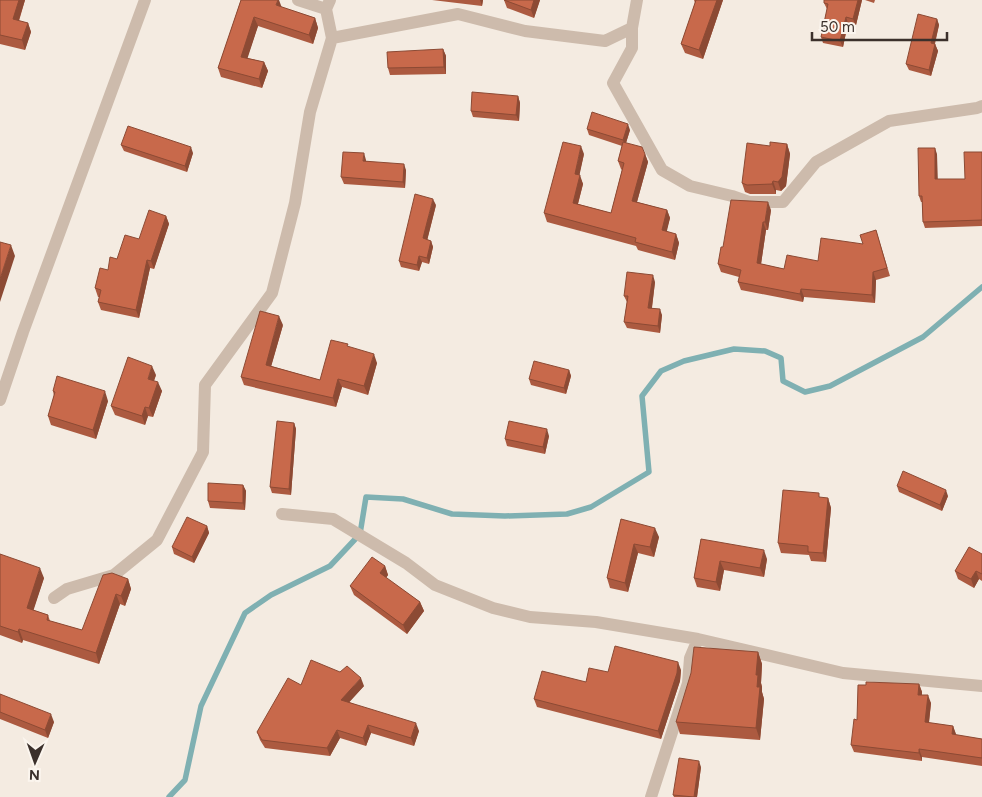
<svg xmlns="http://www.w3.org/2000/svg" width="982" height="797" font-family="Figtree,sans-serif">
  <style>
    .lines { fill: none; stroke-linecap: round; stroke-linejoin: round }
    .stream { stroke: #7fb0b2; stroke-width: 5.5 }
    .street { stroke: #cdbbac; stroke-width: 12 }
    .wall { fill: #ac5a40 }
    .shaded-wall { fill: #8c4a34 }
    .building { fill: #c8694b; stroke: #8c4a34 }
  </style>
  <rect width="100%" height="100%" fill="#f4ebe1"/>
  <g class="lines">
    <path class="stream" d="M169 797 185 780 201 706 245 613 271 595 330 566 360 534 366 497 403 499 452 514 505 516 567 514 591 507 649 472 642 396 661 371 684 361 734 349 765 351 781 358 783 381 805 392 830 386 923 337 982 287"/>
    <path class="street" d="M298 0 326 9
      M637 0 632 28V48L613 83 662 170 690 186 732 196 749 202H783L816 162 889 121 977 108 982 106
      M332 38 458 14 525 31 605 41 632 28
      M0 400 23 332 145 0
      M282 514 333 519 406 563 435 585 493 608 530 617 596 622 698 639 843 673 982 686
      M54 598 67 589 114 575 157 540 203 452 205 385 272 293 295 203 310 112 332 38 326 9 330 0
      M651 797 688 683 690 658 698 639"/>
  </g>
  <path class="wall" d="M0 0H25L19 21 28 23 31 32 25 50 0 44Z
    M241 0 281 7 315 18 318 28 313 44 258 26 247 58 264 62 268 71 262 88 221 77 218 68Z
    M432 0H483L482 6Z
    M504 0H540L534 18 507 8Z
    M694 0H723L703 59 685 53 681 44 695 3Z
    M824 0H862L856 25 848 23 843 47 823 43 821 37 827 9 824 3Z
    M865 0H875L874 3Z
    M937 19 939 25 935 44 938 51 931 76 909 70 906 64Z
    M443 49 446 56V74L390 75 388 68Z
    M518 96 520 103 519 121 473 117 471 111Z
    M587 129 630 130 626 143 645 154 648 162 637 202 667 210 670 218 666 232 676 234 679 243 675 260 638 250 636 246 547 222 544 213 584 154 579 175 583 184 578 204 611 213 622 170 621 169 618 161 622 146 589 135Z
    M787 144 790 154 786 186 781 191 776 190V194H750L745 192 742 183 770 146Z
    M121 145 193 153 187 172 124 151Z
    M982 152V226L925 228 923 222 922 202H921L919 196 937 154V179H965Z
    M366 160V161L406 170 405 188 344 184 341 177Z
    M436 205 427 240 431 241 433 247 429 264 422 262 419 271 401 267 399 261Z
    M771 210 768 230H766L761 264 784 269 818 261 863 244 876 230 890 276 876 280 875 303 804 297 803 302 741 290 738 282 739 277 721 272 718 264 723 247Z
    M166 216 169 224 154 269 150 268 139 318 101 310 98 302 100 297H98L95 288 108 270 117 259Z
    M655 282 652 308 662 315 660 333 627 328 624 322 627 302 624 296Z
    M283 325 271 366 320 380 348 347 377 363 368 395 342 387 336 407 244 385 241 377Z
    M569 370 571 376 566 394 531 385 529 379Z
    M156 375 154 381 162 391 153 417 148 416 145 425 115 415 111 406Z
    M53 391 108 401 96 439 51 425 48 416 54 396Z
    M294 423 296 429 291 495 272 493 270 487Z
    M549 436 545 454 507 446 505 439Z
    M243 485 246 491 245 510 210 508 208 501Z
    M897 486 948 496 942 511 899 492Z
    M821 498H828L831 508 826 562 811 561 809 555 781 553 778 543Z
    M621 519 659 537 654 557 638 553 628 592 610 588 607 578Z
    M207 526 209 533 194 563 174 554 172 547Z
    M701 539 767 559 764 577 724 570 720 591 697 587 694 578Z
    M0 554 44 578 33 610 48 615 50 621 82 630 128 579 131 589 125 606 120 604 99 664 23 640 22 643 0 635Z
    M982 554V581L979 579 974 588 958 579 955 571Z
    M385 566 388 575 386 578 420 602 424 611 407 634 354 595 350 586Z
    M758 652 762 664 761 683 762 687V692L764 699 760 740 680 734 676 722Z
    M681 670 680 681 661 739 537 707 534 699 586 682 608 672Z
    M919 684 922 692V695L931 703 929 723 953 726 956 735 982 739V766L922 757V761L854 752 851 745 866 685Z
    M301 685 364 686 349 702 419 731 414 746 371 733 366 746 340 738 330 756 265 748 260 740 257 732Z
    M0 694 54 722 48 738 0 719Z
    M701 767 697 797H674L673 795Z"/>
  <path class="shaded-wall" d="M19 0H25L16 29 13 19Z
    M278 0H279L282 8 276 5Z
    M480 0H483L482 6Z
    M534 0H540L534 18 531 10Z
    M717 0H723L703 59 699 50Z
    M858 0H862L856 25 853 19Z
    M254 17 258 26 245 66 241 57Z
    M846 17 848 23 843 47 840 41Z
    M315 18 318 28 313 44 309 35Z
    M937 19 939 25 933 50 931 43Z
    M28 23 31 32 25 50 22 40Z
    M935 44 938 51 931 76 929 70Z
    M443 49 446 56V74L444 67Z
    M264 62 268 71 262 88 259 79Z
    M518 96 520 103 519 121 516 115Z
    M628 124 630 130 625 146 623 140Z
    M787 144 790 154 786 186 781 191 778 182Z
    M581 146 584 154 578 182 575 174Z
    M191 147 193 153 187 172 185 166Z
    M935 148 937 154 938 185 935 179Z
    M364 153 366 160 365 167 363 161Z
    M645 154 648 162 635 209 632 201Z
    M404 164 406 170 405 188 403 182Z
    M580 175 583 184 576 211 573 203Z
    M773 181 776 190V194L772 184Z
    M433 199 436 205 426 245 423 238Z
    M768 202 771 210 768 230 765 222Z
    M667 210 670 218 665 239 662 230Z
    M166 216 169 224 154 269 151 261Z
    M763 222 766 230 760 271 757 263Z
    M676 234 679 243 675 260 672 252Z
    M431 241 433 247 429 264 427 258Z
    M11 245 15 256 0 302V279Z
    M419 256 422 262 419 271 417 265Z
    M147 260 150 268 139 318 136 310Z
    M873 272 876 280 875 303 872 295Z
    M653 275 655 282 651 314 648 308Z
    M801 289 804 297 803 302 800 294Z
    M660 309 662 315 660 333 658 326Z
    M279 316 283 325 269 374 266 365Z
    M374 354 377 363 368 395 364 386Z
    M152 366 156 375 151 388 148 379Z
    M569 370 571 376 566 394 564 388Z
    M338 379 342 387 336 407 333 398Z
    M158 382 162 391 153 417 149 408Z
    M105 391 108 401 96 439 93 430Z
    M145 407 148 416 145 425 142 416Z
    M294 423 296 429 291 495 289 489Z
    M547 429 549 436 545 454 543 447Z
    M243 485 246 491 245 510 243 503Z
    M946 490 948 496 942 511 940 505Z
    M828 498 831 508 826 562 823 553Z
    M207 526 209 533 194 563 192 557Z
    M655 528 659 537 654 557 650 547Z
    M634 544 638 553 628 592 625 583Z
    M764 550 767 559 764 577 760 568Z
    M720 561 724 570 720 591 716 582Z
    M385 566 388 575 383 582 380 573Z
    M40 568 44 578 31 618 27 608Z
    M976 571 979 579 974 588 971 579Z
    M128 579 131 589 125 606 121 596Z
    M116 594 120 604 99 664 96 653Z
    M420 602 424 611 407 634 403 625Z
    M19 629 23 640 22 643 18 632Z
    M758 652 762 664 761 683 762 687V692L764 699 760 740 756 728V675Z
    M678 662 681 670 680 681 661 739 658 731Z
    M361 678 364 686 344 708 341 700Z
    M919 684 922 692 921 702 918 695Z
    M928 695 931 703 928 730 925 722Z
    M51 714 54 722 48 738 45 730Z
    M416 723 419 731 414 746 411 738Z
    M368 725 371 733 366 746 363 738Z
    M953 726 956 734 955 742 952 734Z
    M337 730 340 738 330 756 327 748Z
    M919 749 922 757V761L919 753Z
    M699 761 701 767 697 797H694Z"/>
  <path class="building" d="M0 0H19L13 19 28 23 22 40 0 35Z
    M241 0H278L276 5 315 18 309 35 254 17 241 57 264 62 259 79 218 68Z
    M504 0H534L531 10Z
    M696 0H717L699 50 681 44Z
    M824 0H858L853 19 846 17 840 41 821 37 828 4 824 3Z
    M918 14 937 19 931 43 935 44 929 70 906 64Z
    M443 49 444 67 388 68 387 52Z
    M472 92 518 96 516 115 471 111Z
    M592 112 628 124 623 140 587 129Z
    M128 126 191 147 185 166 121 145Z
    M563 142 581 146 575 174 580 175 573 203 611 213 624 163 618 161 623 142 642 147 645 154 632 201 667 210 662 230 676 234 672 252 635 242 636 238 544 213Z
    M770 142 787 144 782 177 778 182 773 181 772 184 747 185 742 183 747 143 770 146Z
    M918 148H935V179H965L964 152H982V220L923 222 922 196H919Z
    M343 152 364 153 363 161 404 164 403 182 341 177Z
    M415 194 433 199 423 238 431 241 427 258 419 256 417 265 399 261Z
    M731 200 768 202 765 222H763L757 263 784 269 787 255 818 261 821 238 863 244 860 235 876 230 887 268 873 272 872 295 801 289 800 294 738 282 741 270 718 264 721 247H723Z
    M149 210 166 216 151 261 147 260 136 310 98 302 101 290 95 288 100 268 108 270 110 257 117 259 125 235 139 239Z
    M0 242 11 245 0 279Z
    M627 272 653 275 648 308 660 309 658 326 624 322 628 296H624Z
    M260 311 279 316 266 365 320 380 331 340 348 344 347 346 374 354 364 386 338 379 333 398 241 377Z
    M128 357 152 366 148 379 158 382 149 408 145 407 142 416 111 406Z
    M534 361 569 370 564 388 529 379Z
    M57 376 105 391 93 430 48 416 55 392 53 391Z
    M277 421 294 423 289 489 270 487Z
    M509 421 547 429 543 447 505 439Z
    M903 471 946 490 940 505 897 486Z
    M208 483 243 485V503L208 501Z
    M783 490 819 493V497L828 498 823 553 808 552V546L778 543Z
    M187 517 207 526 192 557 172 547Z
    M621 519 655 528 650 547 634 544 625 583 607 578Z
    M701 539 764 550 760 568 720 561 716 582 694 578Z
    M969 547 982 554V574L976 571 971 579 955 571Z
    M0 554 40 568 27 608 48 615 47 620 82 630 103 575 112 573 128 579 121 596 116 594 96 653 19 629 18 632 0 626Z
    M372 557 385 566 380 573 420 602 403 625 350 586Z
    M615 646 678 662 677 673 658 731 534 699 542 671 586 682 589 668 608 672Z
    M694 647 758 652 756 675H758L757 687H760L756 728 676 722 691 673Z
    M311 660 340 672 347 666 361 678 341 700 416 723 411 738 368 725 363 738 337 730 327 748 262 740 257 732 288 678 301 685Z
    M866 682 919 684 918 695H928L925 722 953 726 952 734 982 739V758L919 749V753L851 745 854 719 857 720 858 685H866Z
    M0 694 51 714 45 730 0 712Z
    M679 758 699 761 694 797 673 795Z"/>
  <g transform="translate(35 762) rotate(182)" stroke="#fbf5ee" stroke-width="4" paint-order="stroke">
  <path d="M0-4L9 19L0 12L-9 19Z" fill="#3b302b"/>
  <text y="-8" font-size="14" font-weight="bold" text-anchor="middle" fill="#3b302b">N</text>
  </g>
  <path d="M812 32v8h135v-8" fill="none" stroke="#3b302b" stroke-width="2.5"/>
  <text x="820" y="32" font-size="15" fill="#3b302b" stroke="#fbf5ee" stroke-width="4" paint-order="stroke">50 m</text>
</svg>
